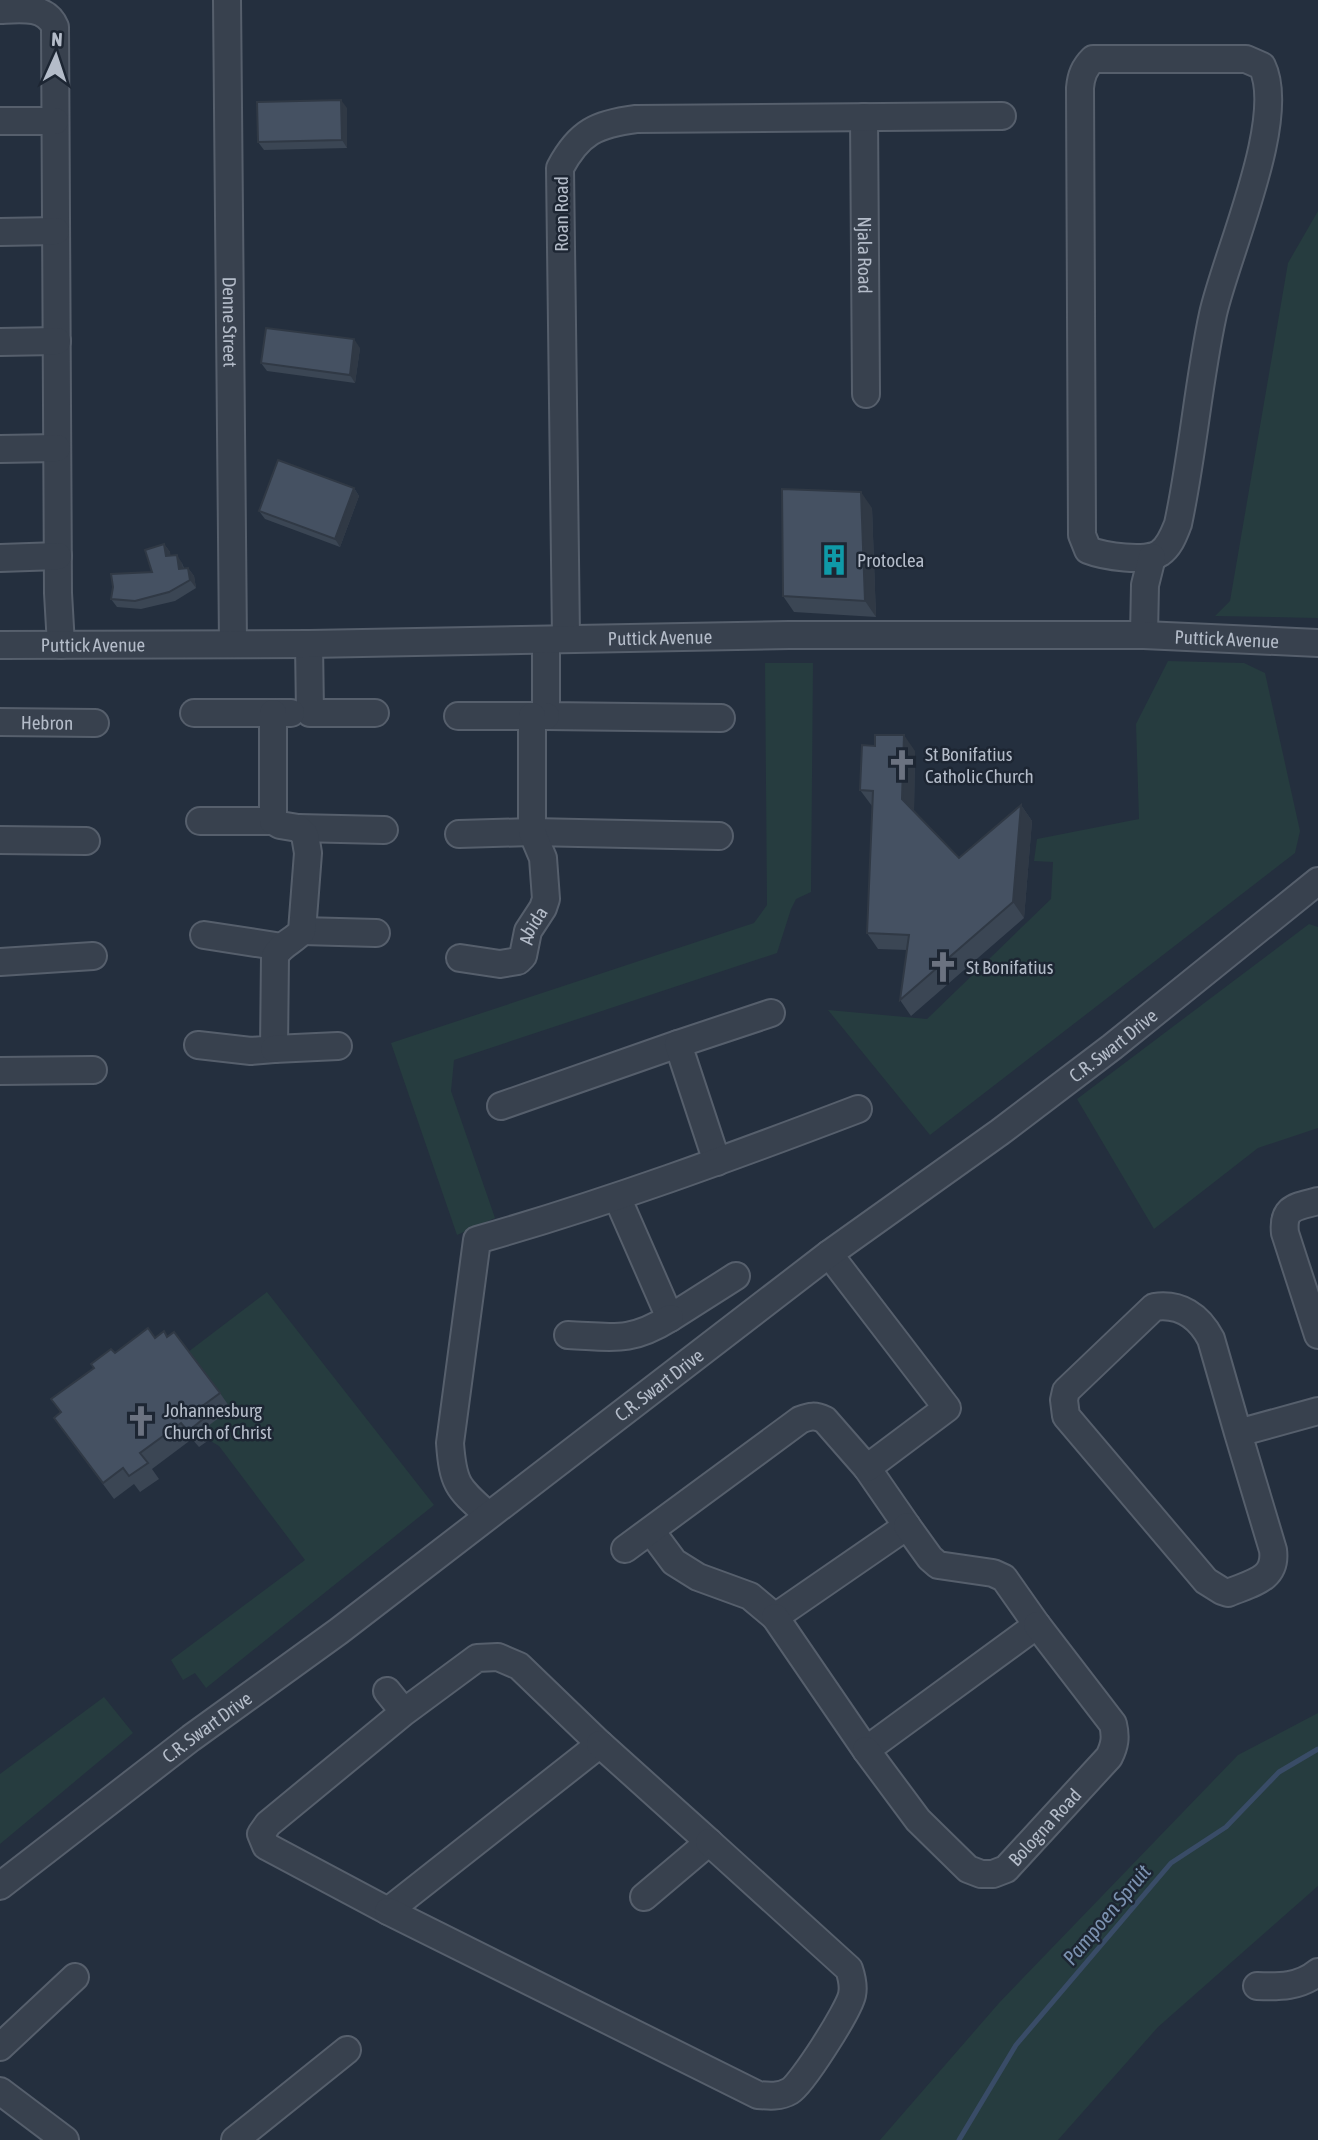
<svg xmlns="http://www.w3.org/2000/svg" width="1318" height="2140" font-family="'Asap Condensed',sans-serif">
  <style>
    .green { fill: #263c3f }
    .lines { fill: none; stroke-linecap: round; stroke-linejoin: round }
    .stream { stroke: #394c67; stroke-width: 5 }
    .minor-casing { stroke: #565f6c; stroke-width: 30 }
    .minor { stroke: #38414e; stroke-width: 26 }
    .wall { fill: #3b4654 }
    .shaded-wall { fill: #303945 }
    .building { fill: #455162; stroke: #303945; stroke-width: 2 }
    .labels { text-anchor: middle; stroke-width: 5; stroke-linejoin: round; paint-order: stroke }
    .street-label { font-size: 19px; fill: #b4bcc9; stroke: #1d2633 }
    .poi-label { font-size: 19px; fill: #b4bcc9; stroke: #1d2633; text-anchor: start }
    .water-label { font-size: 21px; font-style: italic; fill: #7c92b1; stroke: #1d2633 }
  </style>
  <rect width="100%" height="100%" fill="#242f3e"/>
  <path class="green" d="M1318 211V618L1215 616 1230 601 1288 263Z
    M1168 661 1244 663 1265 673 1300 831 1295 853 930 1135 828 1010 927 1019 1051 899 1053 862 1034 861 1037 839 1139 819 1136 724Z
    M765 663H813L811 892 796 899 791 909 777 953 454 1060 451 1091 495 1218 457 1235 391 1043 754 923 767 905Z
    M1309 924 1318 927V1128L1258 1148 1154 1229 1077 1099Z
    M267 1292 434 1505 206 1688 195 1673 183 1680 171 1660 305 1560 219 1446 209 1440 214 1435 208 1426 188 1352Z
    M104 1697 133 1733 0 1844V1774Z
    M1318 1713V1886L1158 2027 1058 2140H880L999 2003 1238 1755Z"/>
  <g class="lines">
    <path class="stream" d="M959 2140 1016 2045 1171 1863 1226 1827 1279 1772 1318 1749"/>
    <defs>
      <g id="minor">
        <path id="s1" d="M227 0 233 644"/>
        <path d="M0 10C19 9 46 5 55 27L58 593 61 645"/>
        <path d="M1093 59H1246L1262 66C1288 119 1226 255 1213 314 1198 383 1193 454 1178 524 1174 534 1170 546 1160 553 1147 563 1103 556 1088 550L1082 535 1080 88C1081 76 1084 68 1093 59Z"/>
        <path id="s2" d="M864 117 866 394"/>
        <path d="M0 121H55"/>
        <path d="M0 232 56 231"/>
        <path d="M0 342 57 341"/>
        <path d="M0 449 57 448"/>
        <path d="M0 558 58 556"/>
        <path d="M1144 635 1145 585 1152 557"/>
        <path d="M566 638 560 168C579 132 597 124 636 119L1002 116"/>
        <path d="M546 640V716L721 718"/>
        <path d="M309 644 310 713H375"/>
        <path id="s3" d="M0 645 309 644 789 635H1144L1318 643"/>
        <path d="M194 713H291"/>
        <path d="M458 716H546"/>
        <path id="s4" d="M0 722 95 723"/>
        <path d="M200 821H273"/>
        <path d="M298 828 384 830"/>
        <path d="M459 834 532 832 719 836"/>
        <path d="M0 840 86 841"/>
        <path d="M302 931 376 933"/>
        <path d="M204 935 282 947"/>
        <path id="s5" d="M460 958 500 964 518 961 523 956 528 931 543 908 546 899 543 858 532 832V716"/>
        <path d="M0 962 93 956"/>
        <path d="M198 1045 251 1051 274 1049 275 956C281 944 294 941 302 931L308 853 305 835 298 828 280 825 273 821V713"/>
        <path d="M274 1049 338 1046"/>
        <path d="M0 1071 93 1070"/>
        <path d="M501 1106 678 1044"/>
        <path d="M717 1162 678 1044 771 1013"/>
        <path d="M617 1197 670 1318 736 1276"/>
        <path d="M1318 1201C1297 1207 1282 1206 1285 1233L1318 1335"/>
        <path d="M568 1335C613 1337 630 1343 670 1318"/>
        <path d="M1238 1433 1211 1339C1199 1316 1180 1303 1154 1307L1066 1391 1064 1400 1066 1416 1206 1581 1222 1591 1228 1593C1251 1583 1277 1580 1273 1550L1238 1433 1318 1411"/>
        <path d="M488 1515C458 1488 453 1485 450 1443L477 1240C607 1203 732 1157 858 1109"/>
        <path d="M651 1531 674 1562 698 1577 750 1596 775 1617 907 1526 867 1468"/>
        <path d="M625 1549 800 1420C810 1416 815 1415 825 1420L867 1468 947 1408 829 1254"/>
        <path d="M775 1617 866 1750 1037 1625 1004 1578 993 1573 938 1565 930 1558 907 1526"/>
        <path d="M387 1691 404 1712 477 1658 498 1657 519 1666 600 1744 388 1911 266 1846 261 1834 268 1824 404 1712"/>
        <path d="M600 1744 709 1842 644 1897"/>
        <path id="s6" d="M866 1750 918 1820 968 1869 981 1874H993L1006 1869 1109 1757C1115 1745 1116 1737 1113 1724L1037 1625"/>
        <path id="s7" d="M0 1886 191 1738 339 1631 829 1254 1000 1132 1112 1047 1318 881"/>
        <path d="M388 1911 758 2095C769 2096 780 2097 790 2091 802 2084 849 2010 852 1995 854 1986 852 1978 849 1969L709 1842"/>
        <path d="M1257 1986C1279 1987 1300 1987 1318 1972"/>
        <path d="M0 2047 75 1977"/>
        <path d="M0 2091 65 2140"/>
        <path d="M235 2140 347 2050"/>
      </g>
    </defs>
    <use href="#minor" class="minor-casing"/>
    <use href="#minor" class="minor"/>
  </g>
  <path class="wall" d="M347 108V148L264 150 258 142Z
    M360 348 355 383 267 371 261 363Z
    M354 488 359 496 340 547 265 519 259 511Z
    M872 508 876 617 794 612 783 596Z
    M164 544 170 552V555L182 563 184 568H188L194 576 196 588 175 601 141 609 117 607 111 599 152 572Z
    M915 751 914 811 959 858 1021 805 1032 821 1024 918 911 1016 900 1000 907 950 878 949 867 933 872 806 860 790Z
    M167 1337 220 1393 231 1409 208 1426 215 1435 209 1440 199 1447 192 1439 152 1469 159 1479 140 1492 134 1484 114 1499 54 1418 61 1413 51 1399 115 1353 155 1338Z"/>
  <path class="shaded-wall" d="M341 100 347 108V148L342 140Z
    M354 339 360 348 355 383 350 375Z
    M354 488 359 496 340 547 335 539Z
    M861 492 872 508 876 617 865 601Z
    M164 544 170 552 172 564 166 556Z
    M177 555 182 563 185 577 179 569Z
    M188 568 194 576 196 588 190 580Z
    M904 735 915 751 914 815 902 799Z
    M1021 805 1032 821 1024 918 1013 902Z"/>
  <path class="building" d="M341 100 342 140 258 142 257 102Z
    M266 328 354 339 350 375 261 363Z
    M278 460 354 488 335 539 259 511Z
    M782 489 861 492 865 601 783 596Z
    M164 544 166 556 177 555 179 569 188 568 190 580 169 592 135 601 111 599 113 587 111 574 152 572 145 550Z
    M875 735H904L902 799 959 858 1021 805 1013 902 900 1000 909 935 867 933 873 791 860 790 862 745 875 746Z
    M148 1328 155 1338 164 1331 167 1337 174 1332 220 1393 197 1410 203 1419 197 1424 188 1431 181 1423 140 1453 148 1463 129 1476 123 1468 103 1483 54 1418 61 1412 51 1399 94 1368 91 1364 111 1349 115 1353Z"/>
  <defs>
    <symbol id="building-bare" viewBox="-9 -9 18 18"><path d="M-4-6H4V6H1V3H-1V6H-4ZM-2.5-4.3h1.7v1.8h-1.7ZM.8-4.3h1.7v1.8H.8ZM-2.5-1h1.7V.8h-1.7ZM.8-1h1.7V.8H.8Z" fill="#0f9aa8" stroke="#1d2633" stroke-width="2.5" paint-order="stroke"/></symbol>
    <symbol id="church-bare" viewBox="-9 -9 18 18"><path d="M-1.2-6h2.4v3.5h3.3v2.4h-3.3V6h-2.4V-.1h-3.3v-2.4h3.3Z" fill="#6b7280" stroke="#1d2633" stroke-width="2.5" paint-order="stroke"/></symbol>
  </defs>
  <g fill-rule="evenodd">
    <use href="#building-bare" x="812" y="538" width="44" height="44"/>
    <use href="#church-bare" x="880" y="743" width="44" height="44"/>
    <use href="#church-bare" x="921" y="945" width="44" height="44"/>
    <use href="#church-bare" x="119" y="1399" width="44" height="44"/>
  </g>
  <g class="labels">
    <g class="street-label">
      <text transform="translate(561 214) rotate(-90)" y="7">Roan Road</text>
      <text dy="7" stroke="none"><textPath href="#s2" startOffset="138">Njala Road</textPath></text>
      <text dy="7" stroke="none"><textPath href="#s1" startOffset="322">Denne Street</textPath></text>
      <text dy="7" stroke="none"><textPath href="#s3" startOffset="660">Puttick Avenue</textPath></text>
      <text dy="7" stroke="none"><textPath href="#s3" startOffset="1227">Puttick Avenue</textPath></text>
      <text dy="7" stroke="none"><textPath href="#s3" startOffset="93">Puttick Avenue</textPath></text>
      <text dy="7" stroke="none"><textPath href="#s4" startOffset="47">Hebron</textPath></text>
      <text dy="7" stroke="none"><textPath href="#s5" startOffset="98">Abida</textPath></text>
      <text dy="7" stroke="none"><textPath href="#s7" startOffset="1395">C.R. Swart Drive</textPath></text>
      <text dy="7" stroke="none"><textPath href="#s7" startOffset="828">C.R. Swart Drive</textPath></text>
      <text dy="7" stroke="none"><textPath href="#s7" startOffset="261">C.R. Swart Drive</textPath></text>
      <text dy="7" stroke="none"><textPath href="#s6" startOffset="254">Bologna Road</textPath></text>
    </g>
    <g class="poi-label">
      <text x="857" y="567">Protoclea</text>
      <text x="925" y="761">St Bonifatius<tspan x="925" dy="22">Catholic Church</tspan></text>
      <text x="966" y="974">St Bonifatius</text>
      <text x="164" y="1417">Johannesburg<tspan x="164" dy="22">Church of Christ</tspan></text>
    </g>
    <g class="water-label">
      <text transform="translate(1107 1915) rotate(-50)" y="7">Pampoen Spruit</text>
    </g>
  </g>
  <g transform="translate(56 56) rotate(3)" stroke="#1d2633" stroke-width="5" paint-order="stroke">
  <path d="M0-5L12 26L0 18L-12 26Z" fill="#b4bcc9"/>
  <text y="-10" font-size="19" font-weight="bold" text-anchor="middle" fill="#b4bcc9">N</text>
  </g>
</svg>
